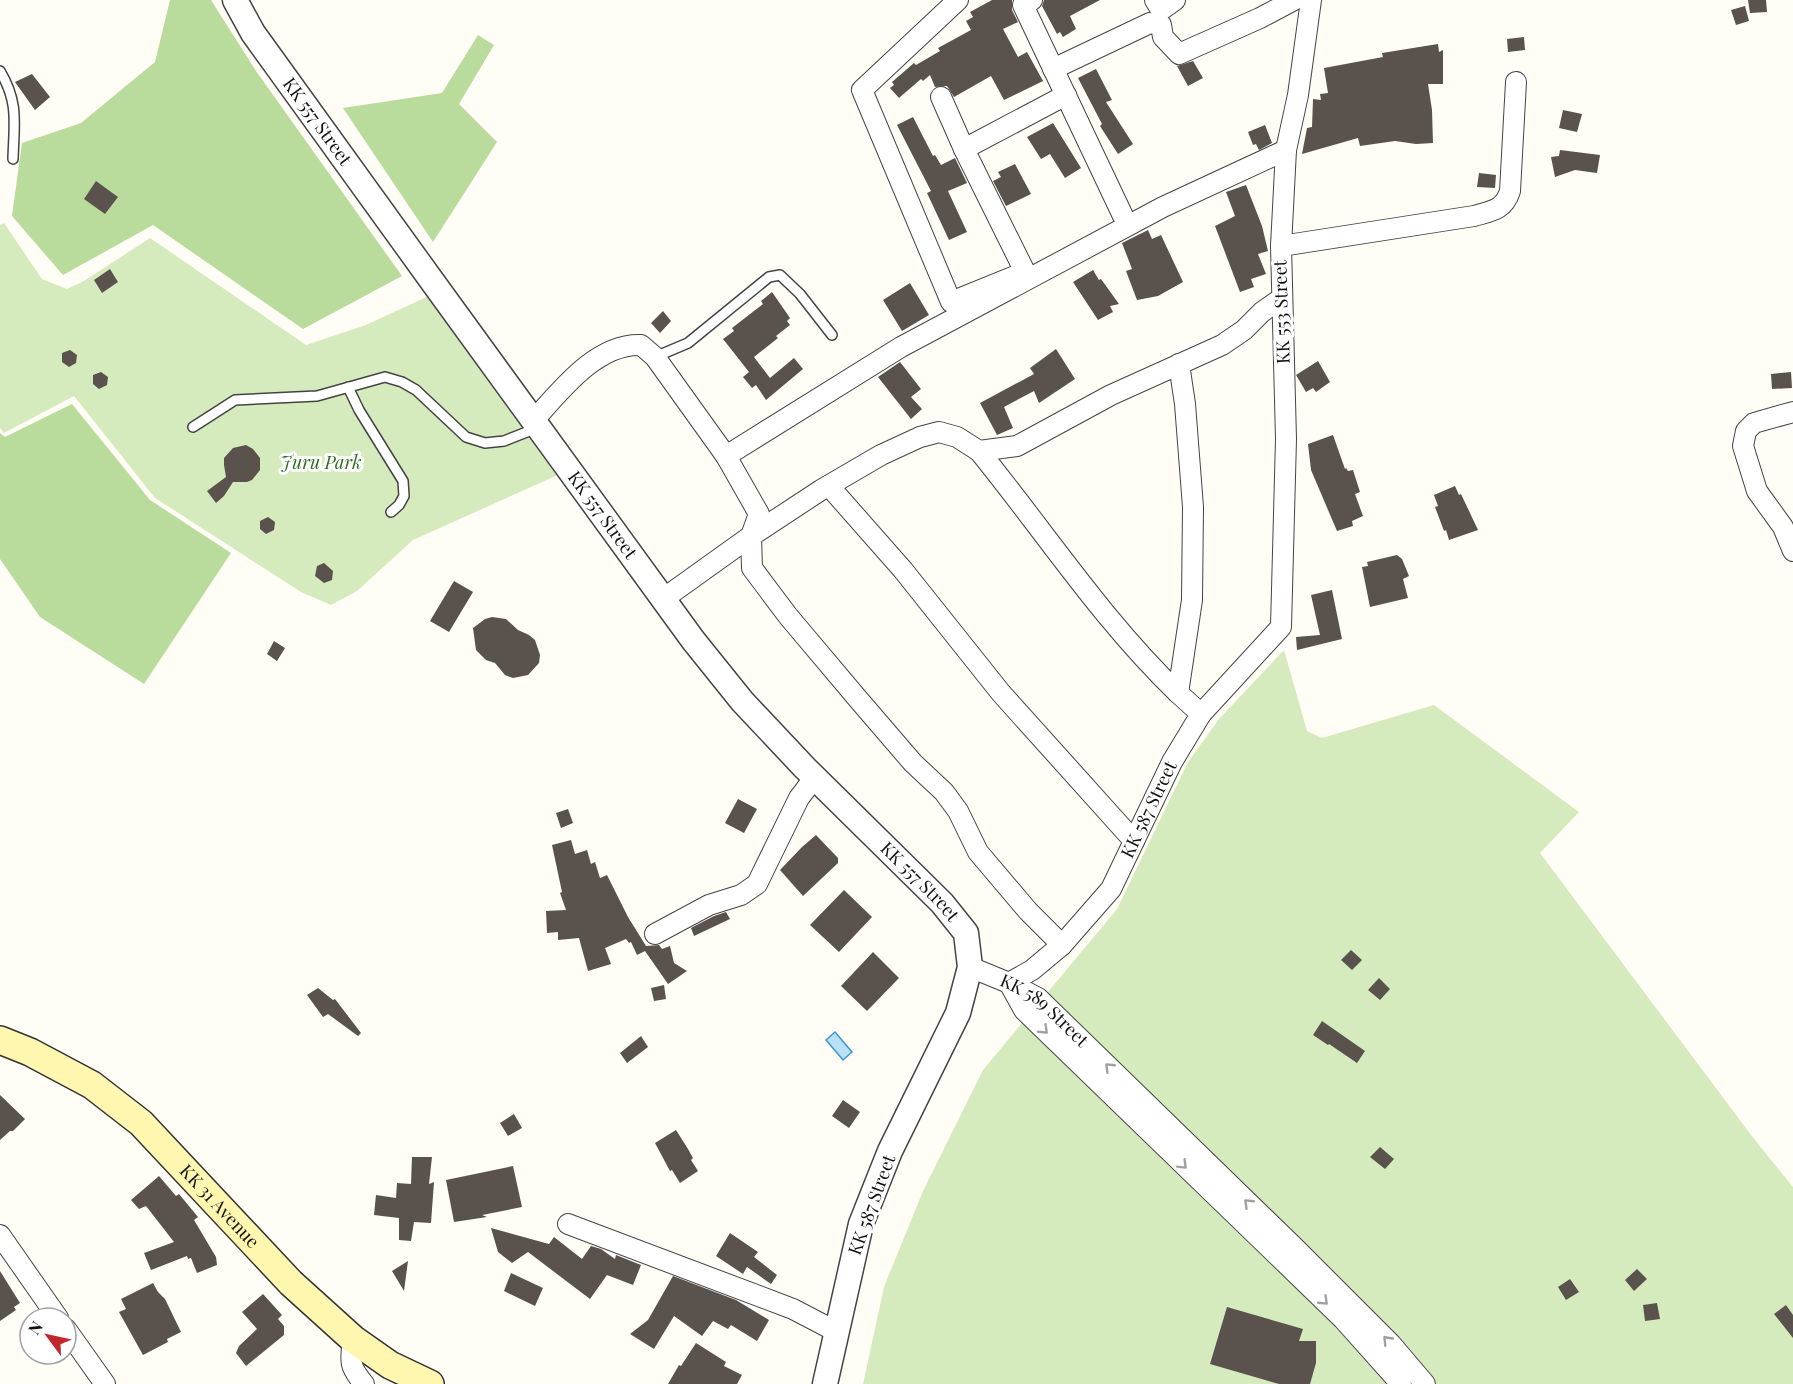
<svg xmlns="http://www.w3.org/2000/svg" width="1793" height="1384" font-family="'Playfair Display',serif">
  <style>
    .green { fill: #d5ebbd }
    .forest { fill: #b9dc9c }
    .water { fill: #b9e0f7; stroke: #3f96cf; stroke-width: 1.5 }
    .building { fill: #5a524d }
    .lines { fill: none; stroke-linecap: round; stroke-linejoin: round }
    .service-casing { stroke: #444; stroke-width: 12 }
    .minor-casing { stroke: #444; stroke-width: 22 }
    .tertiary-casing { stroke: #444; stroke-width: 27 }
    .secondary-casing { stroke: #333; stroke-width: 30 }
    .service { stroke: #fff; stroke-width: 9 }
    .minor { stroke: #fff; stroke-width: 20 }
    .tertiary { stroke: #fff; stroke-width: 24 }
    .secondary { stroke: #fff6b0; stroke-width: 27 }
    .oneway { stroke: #a0a0a0 }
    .labels { text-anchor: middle; stroke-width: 6; stroke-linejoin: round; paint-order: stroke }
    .street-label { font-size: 18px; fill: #111; stroke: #fff }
    .park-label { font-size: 18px; font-style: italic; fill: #2f6b1f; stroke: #fff }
  </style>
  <rect width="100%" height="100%" fill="#fffdf5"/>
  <path class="green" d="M4 223 42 279 67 289 84 281 150 238 306 345 366 325 435 293 560 474 413 540 357 591 331 605 301 592 155 498 74 396 4 433 0 428V225Z
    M1284 650 1307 731 1322 738 1434 705 1579 812 1540 853 1751 1135 1793 1187V1384H863L884 1287 923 1191 983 1070 1117 909 1188 762 1219 719Z"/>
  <path class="forest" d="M170 0H211L256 71 402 276 303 329 153 225 63 275 12 216 22 143 81 123 155 62Z
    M478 35 494 45 459 104 497 142 433 242 343 108 442 93Z
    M72 404 150 500 231 553 144 684 40 617 0 559V433L5 437Z"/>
  <path class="water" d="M835 1032 852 1052 843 1060 826 1040Z"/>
  <path class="building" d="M992 0H1012V10L1018 22 1003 29 1018 57 1027 52 1043 81 1004 100 991 76 954 97 947 86 935 87 930 75 923 81 921 79 899 98 890 88 894 85 892 82 914 63 916 65 940 51 938 48 971 30 966 21 973 17 970 12Z
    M1044 0H1100L1070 16 1076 29 1063 37 1060 32 1057 34 1042 6Z
    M1748 0H1766L1767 12 1750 13Z
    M1745 6 1749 21 1736 25 1731 10Z
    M1524 37 1525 50 1508 52 1507 39Z
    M1438 44 1439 52 1443 50V84H1428L1432 110 1433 143 1416 144 1395 141 1360 146 1358 138 1302 154 1307 128 1312 127 1313 99 1321 100 1320 94 1328 93 1324 68 1383 57 1382 53Z
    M1193 61 1203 78 1188 86 1177 66Z
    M1096 69 1112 100 1106 102 1133 144 1118 154 1100 126 1102 124 1078 78Z
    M32 74 50 97 35 110 15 82Z
    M1563 110 1582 114 1577 132 1559 128Z
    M913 117 933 156 935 155 941 165 955 158 967 183 948 191 967 232 949 240 927 193 931 191 897 125Z
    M1053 123 1081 168 1065 178 1050 154 1041 159 1027 137Z
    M1265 125 1272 143 1259 150 1256 144 1253 145 1248 132Z
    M1560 150 1600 155 1597 173 1575 170 1555 177 1551 157 1559 156Z
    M1015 164 1031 194 1006 206 993 181 1001 177 998 172Z
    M1479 173 1496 175 1495 188 1477 187Z
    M96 181 118 197 105 214 84 199Z
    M1246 185 1262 226 1268 251 1258 254 1266 274 1251 279 1254 287 1240 292 1215 226 1235 216 1226 192Z
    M1148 230 1152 239 1161 235 1183 282 1158 296 1137 300 1126 271 1132 269 1122 243Z
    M110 269 118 282 102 293 94 280Z
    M1093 270 1099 280 1101 279 1119 304 1110 306 1113 312 1098 320 1073 282Z
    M910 283 929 315 902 331 883 300Z
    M772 292 790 318 787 321 790 325 776 336 778 338 754 357 770 378 794 358 803 369 766 400 756 385 752 388 743 377 749 372 723 339 734 331 732 328 763 304 761 301Z
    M663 311 671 321 660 333 651 323Z
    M1056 349 1075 379 1039 403 1034 391 1004 407 1013 428 997 435 980 403 1034 374 1030 368Z
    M70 350 77 355 76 363 69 367 62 362V353Z
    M1318 361 1330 382 1316 392 1313 388 1306 392 1296 375Z
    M900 362 921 389 911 397 922 409 911 419 878 377Z
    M101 372 108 377 107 385 99 389 93 384V375Z
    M1791 372 1792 388 1772 389 1771 374Z
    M1333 435 1345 469 1346 468 1348 471 1353 470 1360 492 1355 494 1363 516 1352 521 1353 526 1337 531 1311 470 1308 444Z
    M246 445 253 449 260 458V470L252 480 247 482H233L224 496 216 503 207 491 226 477 224 465V458L233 448Z
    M1455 486 1459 495 1461 494 1478 530 1449 540 1446 530 1444 531 1435 507 1438 506 1434 495Z
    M268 517 275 522 274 530 266 534 260 529V521Z
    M1397 555 1402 559 1409 576 1403 579 1408 598 1370 607 1362 567 1368 566 1367 562Z
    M324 563 333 571 332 580 324 583 315 576 317 566Z
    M454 581 473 592 449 632 430 621Z
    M1332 590 1342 639 1297 650 1296 637 1320 635 1311 595Z
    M492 617 506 619 518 630 529 635 535 640 540 655 539 663 528 675 513 678 505 675 495 663 486 660 476 650 473 628 485 619Z
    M274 641 285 648 277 661 267 654Z
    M738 799 757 809 744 833 725 823Z
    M568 809 573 823 561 828 556 813Z
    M816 835 838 858V863L803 896 780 870 802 847Z
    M571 840 575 854 587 850 591 864 595 862 600 878 607 875 628 917 646 946 659 945 662 949 670 946 674 963 687 971 668 984 645 951 637 955 631 942 629 943 626 939 605 948 611 964 588 971 579 938 558 940V932L547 933 546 911 566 910 560 893 562 892 552 845Z
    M844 890 872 917 839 952 810 925Z
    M726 912 730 919 694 936 691 928 714 916Z
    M1351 950 1362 960 1352 970 1341 960Z
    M873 952 899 978 867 1011 841 986Z
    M1379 978 1390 989 1380 1000 1368 990Z
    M664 985 666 999 654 1001 651 988Z
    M318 988 333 1000 335 999 361 1033 358 1036 328 1014 323 1017 307 995Z
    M1322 1021 1365 1051 1357 1063 1329 1044 1328 1045 1313 1035Z
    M641 1036 648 1047 627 1063 620 1053Z
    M0 1095 25 1119 13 1131H10L0 1140Z
    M843 1100 860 1112 849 1128 832 1116Z
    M514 1114 522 1128 508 1136 500 1123Z
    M676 1130 688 1149 693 1158 691 1160 698 1171 680 1183 672 1170 670 1171 655 1143Z
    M1380 1147 1394 1159 1385 1169 1370 1157Z
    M412 1157H432L429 1184 434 1182 431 1223 414 1222 411 1241 399 1240V1218L374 1215 376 1195 396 1198 397 1183 411 1184Z
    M513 1166 522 1207 482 1215 487 1217 454 1222 446 1180Z
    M159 1176 176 1196 179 1194 198 1217 194 1220 216 1257 217 1265 197 1273 191 1258 188 1259 187 1256 151 1270 144 1253 174 1242 146 1206 139 1209 131 1200Z
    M491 1228 549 1244 554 1237 582 1259 591 1246 601 1249 615 1259 616 1255 641 1265 633 1285 607 1275 590 1299 528 1252 512 1263 498 1252Z
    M730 1233 758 1252 754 1257 777 1275 771 1284 747 1267 743 1274 716 1256Z
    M408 1261 404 1291 392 1271Z
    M1637 1269 1647 1279 1634 1291 1625 1280Z
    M0 1271 20 1303 14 1307 16 1310 0 1321Z
    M511 1273 543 1288 535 1306 504 1291Z
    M673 1276 736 1300 769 1320 757 1341 731 1325 728 1329 713 1321 702 1336 674 1316 654 1349 630 1334 648 1320Z
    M1570 1279 1579 1292 1566 1300 1558 1287Z
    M153 1283 158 1292 165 1299 181 1332 167 1339 168 1342 143 1355 119 1312 126 1309 121 1299Z
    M263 1294 282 1315 278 1319 284 1326V1335L246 1366 236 1353 239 1346 257 1329 242 1312Z
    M1657 1303 1660 1319 1645 1321 1643 1305Z
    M1786 1305 1793 1315V1338L1774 1314Z
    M1227 1307 1303 1329 1299 1341H1316V1363L1310 1384H1279L1210 1364Z
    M696 1343 726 1362 724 1366 742 1375 737 1384H668L679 1365 681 1366Z"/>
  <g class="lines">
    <defs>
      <path id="service" d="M0 71C19 103 14 123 13 159
        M655 357 688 343 769 277 780 275 800 294 832 335
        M348 387 359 410 403 481 404 496 399 505 391 512
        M193 427 235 400 317 396 385 377 402 382 416 390 466 437 485 443 504 441 537 428"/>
      <g id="minor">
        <path d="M1032 0 1023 5 1123 216"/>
        <path d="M1155 0 1161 10 1175 0"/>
        <path d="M1053 69 1150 23 1161 25 1163 37 1179 54 1260 18 1294 0"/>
        <path d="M941 97 964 149 1025 272 951 302 862 90 958 0"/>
        <path d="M964 149 1066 95"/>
        <path d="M1281 246 1474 216C1492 211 1504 210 1510 191L1516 82"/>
        <path d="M1179 364 1185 404 1193 507 1192 600 1178 693 1201 714"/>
        <path d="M1793 412 1754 423 1746 431 1743 446 1757 491 1783 527 1793 551"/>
        <path d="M534 420C561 390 597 343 641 345L655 357 726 456 759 514 751 536 663 599"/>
        <path d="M979 451C1045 532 1102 620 1178 693"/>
        <path d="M726 456 901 347 1163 207 1286 150"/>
        <path d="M829 486 903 570 1001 693 1134 841"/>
        <path d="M655 934 709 905 741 895 757 884 799 798 815 777"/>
        <path d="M1062 945 1028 911 978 852 958 811 944 792 913 763 858 699 788 616 752 568 751 536 821 490 881 455 920 437 939 432 957 437 979 451 1017 446 1111 395 1222 345 1244 330 1262 312 1282 298"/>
        <path id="s1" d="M970 967 1009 983 1038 998 1296 1249 1391 1344 1425 1384"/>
        <path id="s2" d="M1009 983 1032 970 1062 945 1111 889 1172 762 1201 714 1281 627 1286 439 1281 246 1286 150 1298 95 1311 0"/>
        <path d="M1009 983 1024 1010 1343 1319 1401 1384"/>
        <path d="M568 1224 793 1309 837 1332"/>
        <path d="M0 1235 58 1318"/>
        <path d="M66 1329 105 1384"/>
        <path d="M353 1339C350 1362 349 1366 364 1384"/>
      </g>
      <g id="tertiary">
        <path id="s3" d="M235 0 253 33 432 281 693 640 742 701 805 768 942 903 966 933 970 967 958 1013 890 1151 861 1224 825 1384"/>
      </g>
      <g id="secondary">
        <path id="s4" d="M0 1040 30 1052 92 1085 141 1123 291 1283 353 1339 390 1365 430 1384"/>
      </g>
    </defs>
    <use href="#service" class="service-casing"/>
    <use href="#minor" class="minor-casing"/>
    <use href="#tertiary" class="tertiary-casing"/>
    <use href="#secondary" class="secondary-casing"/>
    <use href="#service" class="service"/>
    <use href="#minor" class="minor"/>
    <use href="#tertiary" class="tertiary"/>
    <use href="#secondary" class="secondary"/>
  </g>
  <defs><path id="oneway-chevron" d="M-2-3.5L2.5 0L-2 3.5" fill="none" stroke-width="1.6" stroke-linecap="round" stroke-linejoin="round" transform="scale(1.5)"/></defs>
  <g class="oneway">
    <use href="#oneway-chevron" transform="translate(1044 1030) rotate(44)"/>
    <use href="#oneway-chevron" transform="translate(1109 1067) rotate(-136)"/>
    <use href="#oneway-chevron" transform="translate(1183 1165) rotate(45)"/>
    <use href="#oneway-chevron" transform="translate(1248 1203) rotate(-136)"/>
    <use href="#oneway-chevron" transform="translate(1324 1301) rotate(44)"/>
    <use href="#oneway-chevron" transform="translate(1387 1340) rotate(-134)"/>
  </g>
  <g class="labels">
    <g class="street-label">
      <text dy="6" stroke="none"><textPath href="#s3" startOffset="147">KK 557 Street</textPath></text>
      <text transform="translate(1282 312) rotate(-92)" y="6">KK 553 Street</text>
      <text dy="6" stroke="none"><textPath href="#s3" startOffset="633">KK 557 Street</textPath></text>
      <text dy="6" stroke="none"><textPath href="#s2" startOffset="228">KK 587 Street</textPath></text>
      <text dy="6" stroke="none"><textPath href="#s3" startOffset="1119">KK 557 Street</textPath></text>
      <text dy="6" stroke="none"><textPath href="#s1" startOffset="87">KK 589 Street</textPath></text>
      <text transform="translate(872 1205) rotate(-70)" y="6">KK 587 Street</text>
      <text dy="6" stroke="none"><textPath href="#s4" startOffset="279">KK 31 Avenue</textPath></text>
    </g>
    <g class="park-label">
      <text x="321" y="469">Juru Park</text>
    </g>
  </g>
  <g transform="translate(48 1336) rotate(303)"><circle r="28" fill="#ffffff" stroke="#a0a0a0" stroke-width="1.5"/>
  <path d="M0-4.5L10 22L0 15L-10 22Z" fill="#c4262e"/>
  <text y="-9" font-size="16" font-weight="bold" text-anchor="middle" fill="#111111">N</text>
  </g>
</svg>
